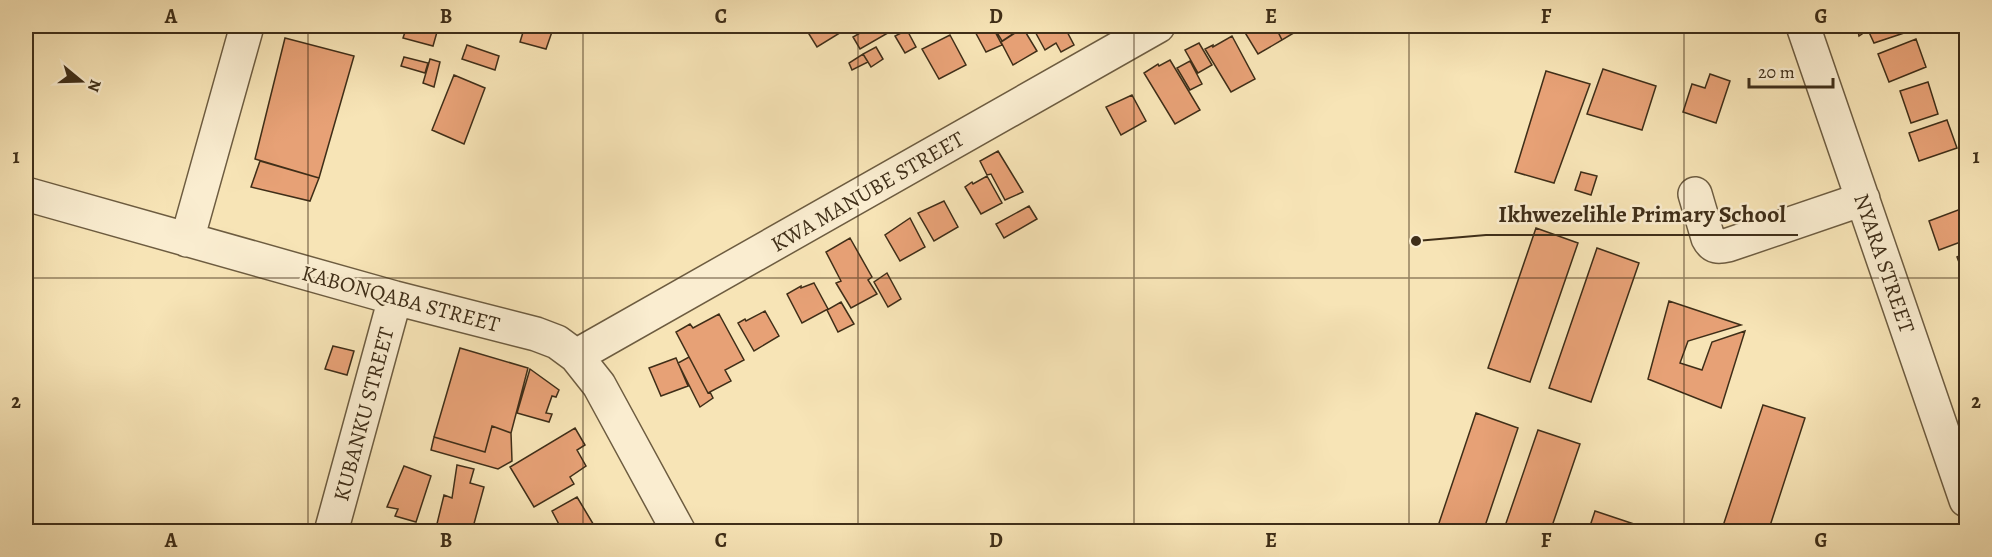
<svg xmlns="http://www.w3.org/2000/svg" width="1992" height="557" font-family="Alegreya,serif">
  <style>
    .building { fill: #e7a176; stroke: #3f2e18; stroke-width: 1.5 }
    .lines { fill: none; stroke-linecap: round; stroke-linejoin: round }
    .minor-casing { stroke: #6d5c40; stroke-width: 36 }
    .minor { stroke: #faedd0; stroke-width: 33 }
    .grid { fill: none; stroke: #3f2e18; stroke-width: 1.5; stroke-opacity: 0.55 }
    .labels { text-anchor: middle; stroke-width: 5; stroke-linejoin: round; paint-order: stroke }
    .street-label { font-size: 22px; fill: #3f2e18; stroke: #faedd0 }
    .leader { fill: none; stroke: #3f2e18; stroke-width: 2 }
    .callout-dot { fill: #3f2e18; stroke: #faedd0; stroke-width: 2 }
    .callout-label { font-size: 24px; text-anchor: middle; font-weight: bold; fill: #3f2e18; stroke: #faedd0; stroke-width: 5; stroke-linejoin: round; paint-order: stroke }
    .neatline { fill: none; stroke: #3f2e18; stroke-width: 2 }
    .grid-label { font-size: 20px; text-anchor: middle; font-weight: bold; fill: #3f2e18 }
  </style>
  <rect width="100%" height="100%" fill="#f7e4b6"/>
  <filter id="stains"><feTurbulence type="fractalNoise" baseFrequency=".00333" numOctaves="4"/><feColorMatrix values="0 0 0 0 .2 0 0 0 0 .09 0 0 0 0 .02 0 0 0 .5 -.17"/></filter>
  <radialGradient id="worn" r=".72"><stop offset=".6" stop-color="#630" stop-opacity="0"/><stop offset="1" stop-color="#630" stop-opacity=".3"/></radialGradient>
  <path class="building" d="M407 26H441L439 32H437L433 46 403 38Z
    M462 26H493L490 33Z
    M520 26H554L546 49 520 42 524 29Z
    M804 26H840L843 31 817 47Z
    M872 26H900L860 49 853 37Z
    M972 26H992L1002 45 986 52Z
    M993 26H1018L1020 29 1002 41Z
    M1032 26H1064L1074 45 1061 52 1056 43 1045 50Z
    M1084 26H1100L1088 32Z
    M1241 26H1275L1282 40 1258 54Z
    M1275 26H1293L1297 31 1282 40Z
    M1857 26H1925L1874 43 1868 30 1859 36Z
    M1023 28 1037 51 1013 65 1001 42Z
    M907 30 916 47 905 53 895 36Z
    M950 35 966 65 939 79 922 49Z
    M1232 36 1255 79 1231 92 1205 49 1213 45V47Z
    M285 38 354 56 319 178 255 159Z
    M1916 39 1926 67 1889 82 1878 54Z
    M1199 43 1212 65 1198 73 1185 50Z
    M467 45 499 56 495 70 462 59Z
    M876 47 883 59 871 67 863 54Z
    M863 54 868 62 852 70 849 63Z
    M404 57 428 63 425 73 401 66Z
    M430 59 440 62 434 87 423 83Z
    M1170 60 1200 110 1175 124 1144 73 1158 64 1159 66Z
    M1190 61 1202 84 1190 90 1177 68Z
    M1603 69 1656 86 1642 130 1587 114Z
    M1546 71 1590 84 1554 183 1515 172Z
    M1710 74 1730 81 1716 123 1683 112 1692 84 1705 88Z
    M454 75 485 88 464 144 432 130Z
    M1928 82 1938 114 1911 123 1900 91Z
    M1132 95 1146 121 1121 135 1106 107Z
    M1947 120 1957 148 1919 161 1909 133Z
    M998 151 1023 192 1005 200 991 174 987 175 980 161Z
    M260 161 319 178 310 201 251 187Z
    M1581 172 1597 176 1591 195 1575 190Z
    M987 176 1002 203 981 214 965 187 972 182 973 184Z
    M944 201 958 227 934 241 918 213Z
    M1029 206 1037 219 1004 238 996 224Z
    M1966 207V240L1939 250 1929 221Z
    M910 218 925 247 900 261 885 235Z
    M1536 228 1578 243 1530 382 1488 368Z
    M850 238 872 277 868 280 877 294 851 308 836 283 841 281 826 252Z
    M1597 248 1639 263 1591 402 1549 388Z
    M1966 253V281L1957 257Z
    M887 273 901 299 888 307 874 282Z
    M814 283 828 309 802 323 787 294 801 286V288Z
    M1669 301 1741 325 1688 341 1680 363 1702 370 1712 342 1745 331 1721 408 1648 379Z
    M841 302 854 324 838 332 827 310Z
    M765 311 779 336 754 351 738 323 745 319 746 321Z
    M719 314 744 360 725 370 731 381 708 393 676 332 690 324 693 328Z
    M333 346 354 351 347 375 325 369Z
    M460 348 528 368 511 433 492 426 485 452 434 437Z
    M689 357 708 393 710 392 713 398 700 407 678 363Z
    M676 358 688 386 661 396 649 368Z
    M530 369 559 390 556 397 552 396 546 413 552 414 549 422 517 413Z
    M1763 405 1805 418 1768 532H1721Z
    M1476 413 1518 428 1483 532H1436Z
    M492 426 511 433 512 461 498 469 431 450 434 437 485 452Z
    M575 428 585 445 577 450 586 466 570 477 574 484 534 507 510 467Z
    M1538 430 1580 444 1550 532H1503Z
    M457 465 474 469 470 483 484 487 472 531 435 532 444 495 452 498Z
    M404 466 431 476 416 522 395 516 398 509 387 507Z
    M577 497 595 527 586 532H563L552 511Z
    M1595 511 1637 525 1635 532H1588Z
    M629 525 632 532H617Z"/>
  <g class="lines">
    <defs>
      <path id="minor" d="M1803 26 1966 500
        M26 194 395 298 536 334 557 342 576 356 599 385 679 532
        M1695 194 1708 238C1713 248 1719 247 1728 245L1863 199
        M187 240 247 26
        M576 356 1158 26
        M331 532 395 298"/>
    </defs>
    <use href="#minor" class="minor-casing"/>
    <use href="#minor" class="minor"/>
  </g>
  <path class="grid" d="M308 26V532M583 26V532M858 26V532M1134 26V532M1409 26V532M1684 26V532M26 278H1966"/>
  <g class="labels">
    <g class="street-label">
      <text transform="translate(867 191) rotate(-30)" y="8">KWA MANUBE STREET</text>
      <text transform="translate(1885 263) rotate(71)" y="8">NYARA STREET</text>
      <text transform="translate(401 298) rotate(15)" y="8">KABONQABA STREET</text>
      <text transform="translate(363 414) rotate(-75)" y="8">KUBANKU STREET</text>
    </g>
  </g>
  <path class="leader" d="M1416 241L1486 235H1798"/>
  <circle class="callout-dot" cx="1416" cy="241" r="6"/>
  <g class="callout-label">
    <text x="1642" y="222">Ikhwezelihle Primary School</text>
  </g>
  <rect width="1992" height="557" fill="none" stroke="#f7e4b6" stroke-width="66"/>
  <g transform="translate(81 81) rotate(109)" stroke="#faedd0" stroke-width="4.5" paint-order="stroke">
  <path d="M0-4.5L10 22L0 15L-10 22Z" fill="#3f2e18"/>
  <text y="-9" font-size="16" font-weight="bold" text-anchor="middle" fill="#3f2e18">N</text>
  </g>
  <path d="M1749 78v9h84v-9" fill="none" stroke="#3f2e18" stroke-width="3"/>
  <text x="1758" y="78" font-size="18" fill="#3f2e18" stroke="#faedd0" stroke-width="4.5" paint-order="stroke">20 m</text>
  <rect x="33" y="33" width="1926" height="491" class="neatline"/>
  <g class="grid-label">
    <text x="171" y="23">A</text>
    <text x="446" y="23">B</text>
    <text x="721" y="23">C</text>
    <text x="996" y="23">D</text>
    <text x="1271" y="23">E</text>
    <text x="1546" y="23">F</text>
    <text x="1821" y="23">G</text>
    <text x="16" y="163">1</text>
    <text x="1976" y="163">1</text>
    <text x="16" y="408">2</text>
    <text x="1976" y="408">2</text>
    <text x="171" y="547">A</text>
    <text x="446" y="547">B</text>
    <text x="721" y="547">C</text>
    <text x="996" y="547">D</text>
    <text x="1271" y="547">E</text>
    <text x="1546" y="547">F</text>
    <text x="1821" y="547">G</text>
  </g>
  <rect width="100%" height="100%" filter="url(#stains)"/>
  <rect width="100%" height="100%" fill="url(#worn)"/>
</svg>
